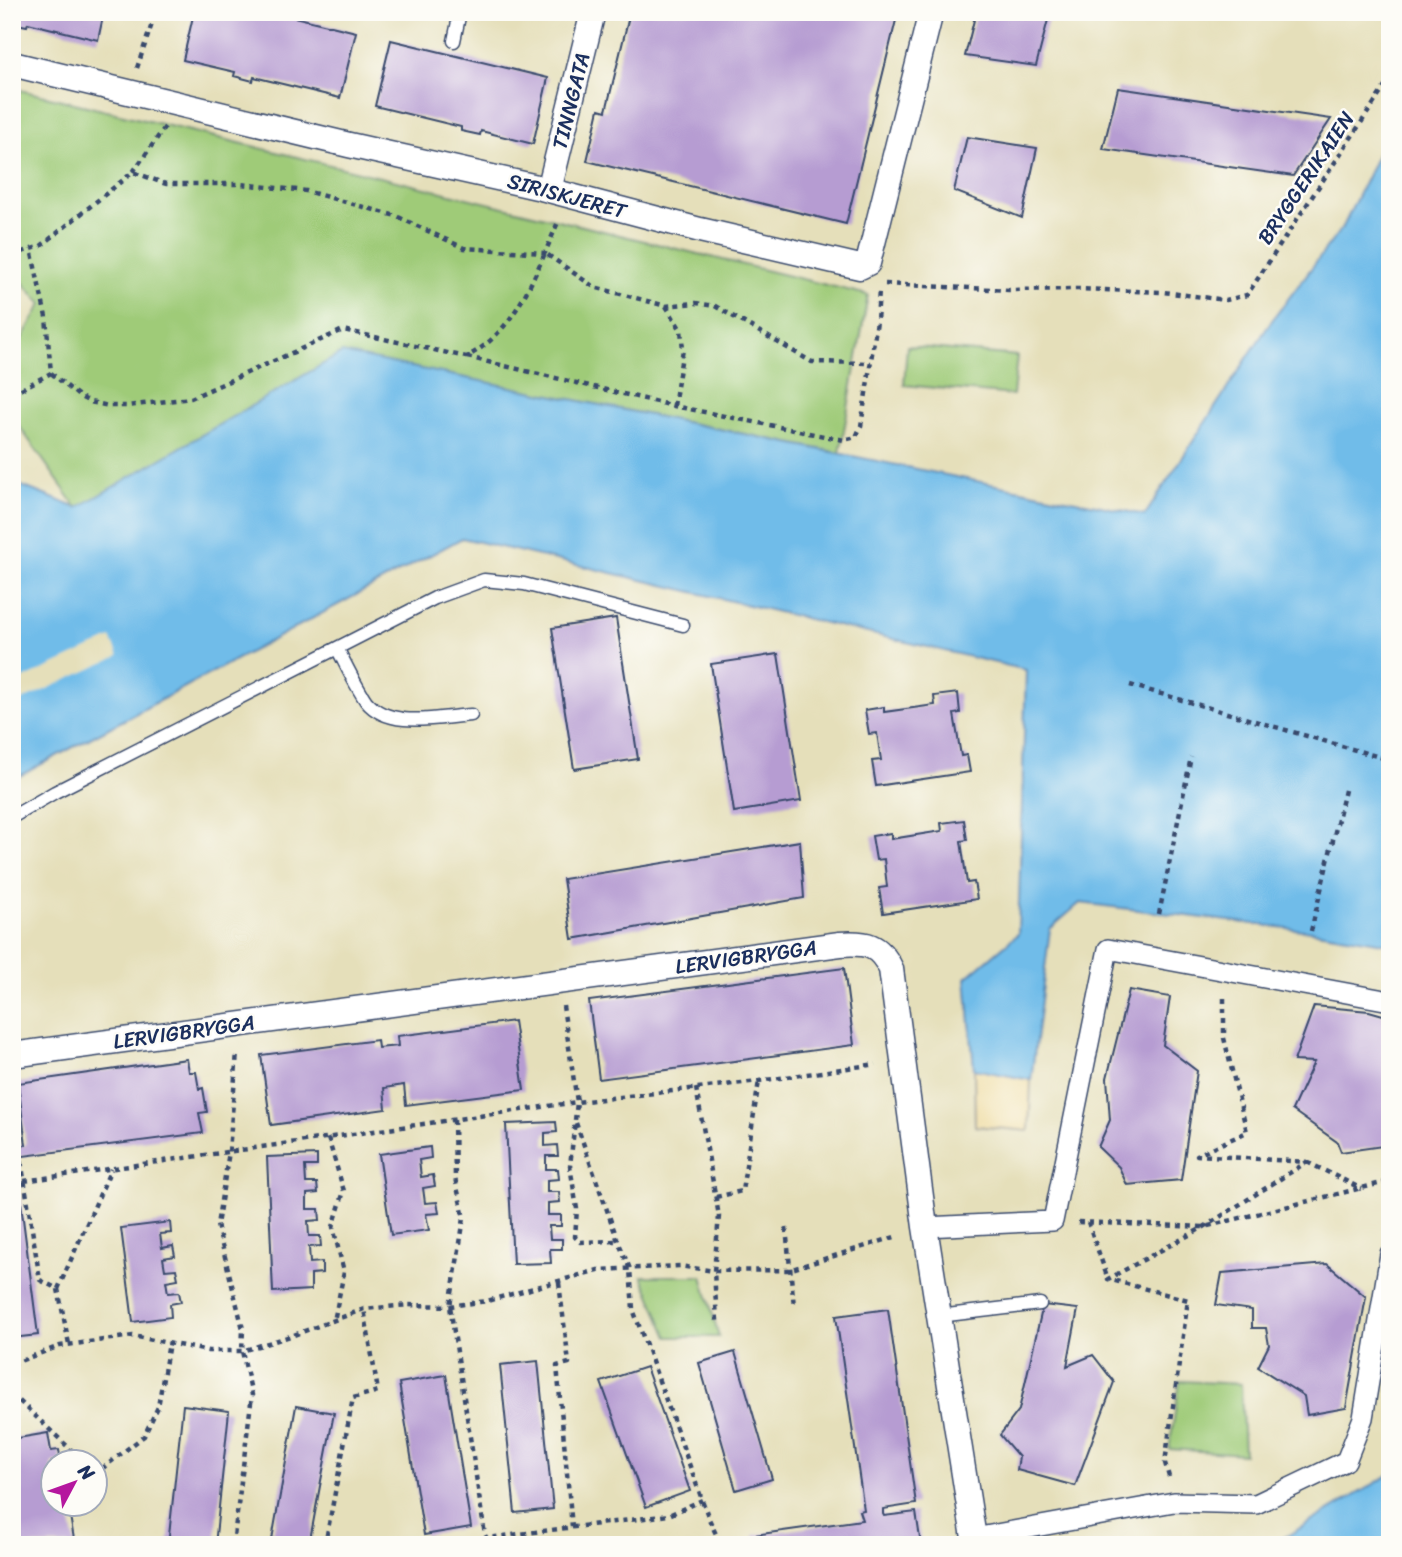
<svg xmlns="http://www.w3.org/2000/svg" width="1402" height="1557" font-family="Sriracha,sans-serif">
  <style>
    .green { fill: #9fcb78; stroke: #5d7d6b; stroke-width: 2 }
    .sand { fill: #eeda9e; stroke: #84847e; stroke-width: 2 }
    .water { fill: #6fbce9; stroke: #4576a4; stroke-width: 2 }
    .pier { fill: #e5dfba }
    .building { fill: #b69cd2 }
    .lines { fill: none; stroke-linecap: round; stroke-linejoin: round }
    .service-casing { stroke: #39496c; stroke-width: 15 }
    .pedestrian-casing { stroke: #39496c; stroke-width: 22 }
    .minor-casing { stroke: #39496c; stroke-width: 27 }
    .path { stroke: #39496c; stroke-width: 4.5; stroke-dasharray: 5 5; stroke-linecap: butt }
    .service { stroke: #fff; stroke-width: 12 }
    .pedestrian { stroke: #fff; stroke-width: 19 }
    .minor { stroke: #fff; stroke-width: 24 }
    .labels { text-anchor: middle; stroke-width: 5; stroke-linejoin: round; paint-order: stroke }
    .street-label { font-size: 21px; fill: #1b2f5e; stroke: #fdfcf7 }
  </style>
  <rect width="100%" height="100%" fill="#fdfcf7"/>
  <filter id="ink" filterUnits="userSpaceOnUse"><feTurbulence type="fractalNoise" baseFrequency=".0143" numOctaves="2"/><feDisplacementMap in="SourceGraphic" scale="14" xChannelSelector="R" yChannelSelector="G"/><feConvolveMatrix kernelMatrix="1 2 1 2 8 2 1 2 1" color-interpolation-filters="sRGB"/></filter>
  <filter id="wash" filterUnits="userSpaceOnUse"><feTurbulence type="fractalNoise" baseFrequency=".00686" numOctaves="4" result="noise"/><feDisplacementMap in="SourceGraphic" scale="28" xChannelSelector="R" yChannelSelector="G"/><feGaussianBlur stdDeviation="1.57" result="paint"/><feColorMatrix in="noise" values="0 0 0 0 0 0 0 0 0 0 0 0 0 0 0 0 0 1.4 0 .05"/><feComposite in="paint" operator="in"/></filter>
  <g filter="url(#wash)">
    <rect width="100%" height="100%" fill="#e5dfba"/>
    <path class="green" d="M12 88 868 295 840 453 342 353 77 508 12 416V351L15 350 42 304 12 271Z
      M907 346 1017 356 1013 395 904 385Z
      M642 1276H702L719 1337H668Z
      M1180 1381 1241 1384 1244 1454 1169 1449Z"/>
    <path class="sand" d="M974 1069 1031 1080 1029 1131 975 1126Z"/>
    <path class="water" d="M1390 128V944L1311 931 1080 903 1050 929 1031 1080 974 1069 966 978 1018 934 1026 670 462 538 12 780V482L77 508 342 353 1145 515 1270 323 1344 225Z
      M1390 1473V1545H1272L1387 1476Z"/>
    <path class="pier" d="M111 638 119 656 12 705V668L19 681Z"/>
    <g id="blocks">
      <path class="building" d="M12 12H104L98 40 28 23 27 26 12 23Z
        M194 12H274L356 32 340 98 254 77 253 81 234 76 235 72 183 60Z
        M630 12H898L846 224 587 161 599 109 606 111Z
        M976 12H1050L1036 66 965 56Z
        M391 40 548 78 533 144 481 131 480 135 461 131V127L375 106Z
        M1118 88 1331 119 1293 176 1103 149Z
        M967 137 1037 148 1022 218 954 191Z
        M616 618 638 759 574 769 552 628Z
        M778 654 801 801 734 812 711 664Z
        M958 693 960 713 954 714 961 756 967 755 970 772 876 786 872 761 881 760 877 733 869 734 865 710 884 707V712L935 705 934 696Z
        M964 820 967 840 961 841 967 883 974 882 977 899 883 913 879 888 887 887 884 859 876 860 872 836 891 833V839L942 831 941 823Z
        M800 841 804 898 572 939 563 879Z
        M844 968 854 1045 599 1079 589 1001Z
        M1129 990 1170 997 1163 1045 1197 1071 1181 1180 1127 1185 1119 1167 1098 1147 1110 1120 1107 1078Z
        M1314 1006 1369 1011 1390 1017V1145L1341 1152 1337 1142 1292 1110 1314 1062 1294 1061Z
        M514 1021 524 1090 406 1105 404 1085 384 1088 386 1109 271 1125 261 1055 377 1040 378 1048 398 1046 397 1036Z
        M187 1059 189 1072H196L199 1089 203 1088 207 1112 199 1113 203 1133 15 1157 38 1335 12 1338V1146L26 1145 18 1083Z
        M556 1122 557 1132 545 1133V1146L557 1145 558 1156H546V1169H558L559 1179 547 1180V1192H559L560 1202 548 1203V1215H561V1226H549L550 1239H562V1249H550L551 1263 513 1264 506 1124Z
        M430 1147 431 1158 419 1160 421 1177 433 1175 435 1186 423 1188 425 1203 437 1202 439 1213 426 1214 429 1230 391 1235 379 1154Z
        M317 1155V1166H305L306 1183H317L318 1193 307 1194V1209H319L320 1220 308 1221 309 1236H320L321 1246 309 1247 310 1263 322 1262V1273L311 1274V1290L273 1292 267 1157Z
        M170 1222 171 1233 160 1234 162 1248 173 1246 175 1256 163 1258 165 1270 176 1269 178 1279 166 1281 168 1293 179 1292 181 1302 170 1304 171 1317 133 1322 121 1228Z
        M1327 1264 1366 1297 1346 1408 1307 1415 1304 1396 1258 1367 1269 1345 1266 1328H1252V1310L1216 1305 1222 1273Z
        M1043 1305 1078 1309 1067 1366 1093 1355 1114 1382 1075 1486 1017 1470 1019 1457 1000 1435 1019 1410Z
        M888 1309 916 1504 883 1509V1514L884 1516 916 1512 921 1545H755L754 1535 862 1520 859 1511 864 1510 836 1316Z
        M735 1352 772 1479 736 1490 699 1363Z
        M538 1361 553 1509 515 1513 500 1365Z
        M646 1367 690 1491 646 1507 601 1382Z
        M446 1375 471 1527 424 1535 399 1383Z
        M183 1405 229 1411 215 1545H168Z
        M296 1406 334 1413 320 1486 309 1545H271Z
        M48 1433 51 1451 59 1450 61 1462H52V1504H68L75 1545H18L12 1512V1439Z"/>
    </g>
  </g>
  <g filter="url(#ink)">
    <use href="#blocks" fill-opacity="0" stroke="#39496c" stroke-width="2"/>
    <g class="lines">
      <defs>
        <path id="service" d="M454 41 460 12
          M337 648C346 665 355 685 366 701 389 730 439 717 471 715
          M12 817 55 792 435 598 484 580 524 584 683 625
          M939 1316 1040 1304"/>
        <path id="pedestrian" d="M925 1227 1053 1221 1108 949 1390 1001
          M974 1538 1174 1502 1256 1504 1346 1461 1363 1418 1390 1254"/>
        <path id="minor" d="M12 64 349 145 537 187 700 230 860 267 868 263 931 12
          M549 190 593 12
          M12 1055 840 944C866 942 879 944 891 969L925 1227 974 1538 971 1545"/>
      </defs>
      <use href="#service" class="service-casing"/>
      <use href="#pedestrian" class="pedestrian-casing"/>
      <use href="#minor" class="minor-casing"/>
      <path class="path" d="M137 68 156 12
        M133 172 165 127
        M12 255 41 246 133 172 166 184H240L306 191 396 216 464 248 545 253 558 222
        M885 284 1009 290 1077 289 1163 292 1226 300 1247 295 1390 79
        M666 306 681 330 683 349 674 406
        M467 357 674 406 844 440 856 437 861 426 877 321 879 289
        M51 373 80 397 90 402 109 406H127L191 398 343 330 466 357C508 336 527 293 545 253L594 287 666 306 696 303 715 306 812 362 871 363
        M12 394 51 373 46 317 31 249
        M1130 685 1390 760
        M1159 914 1191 757
        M1311 931 1346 786
        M563 1006 577 1102 570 1166 577 1209 575 1237 580 1242 618 1241
        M12 1082 22 1166 40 1280 58 1289 69 1344
        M696 1088 719 1216 714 1271 717 1321
        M454 1120 455 1178 464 1218 450 1306 485 1535 490 1545
        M576 1123 618 1241 630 1269 633 1309 709 1519 721 1545
        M328 1138 344 1191 333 1227 344 1272 334 1321
        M1307 1162 1362 1189
        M24 1181 577 1102 759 1081 876 1064
        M716 1197 742 1191 759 1081
        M1078 1222 1204 1227 1390 1181
        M1088 1222 1108 1279
        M786 1228 794 1306
        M559 1283 569 1363 557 1366 572 1527
        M58 1289 111 1169
        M12 1364 60 1346 133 1336 208 1351H242L294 1335 364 1309 409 1305 450 1306 487 1301 598 1270 680 1266 714 1271 789 1270 898 1236
        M12 1394 84 1462
        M94 1475 144 1436 158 1407 169 1343
        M1169 1477 1165 1463 1188 1300 1108 1279 1204 1227 1307 1162 1197 1155 1247 1132 1224 1038V994
        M233 1545 252 1395 242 1351 243 1329 217 1225 229 1152 237 1052
        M325 1545 353 1398 378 1391 364 1309
        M433 1545 669 1515 702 1500"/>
      <use href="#service" class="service"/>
      <use href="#pedestrian" class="pedestrian"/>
      <use href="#minor" class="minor"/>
    </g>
  </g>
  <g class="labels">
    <g class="street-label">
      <text transform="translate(571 101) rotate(-76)" y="7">TINNGATA</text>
      <text transform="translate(1306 178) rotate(-56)" y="7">BRYGGERIKAIEN</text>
      <text transform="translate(567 196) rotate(15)" y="7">SIRISKJERET</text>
      <text transform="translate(746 957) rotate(-8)" y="7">LERVIGBRYGGA</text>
      <text transform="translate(184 1032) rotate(-8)" y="7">LERVIGBRYGGA</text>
    </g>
  </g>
  <rect width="1402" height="1557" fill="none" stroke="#fdfcf7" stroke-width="42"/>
  <g transform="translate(74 1483) rotate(49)"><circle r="33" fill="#fdfcf7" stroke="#a3aaba" stroke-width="2"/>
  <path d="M0-5L12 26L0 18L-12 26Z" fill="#b5179e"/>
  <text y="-10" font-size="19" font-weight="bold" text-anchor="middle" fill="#1b2f5e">N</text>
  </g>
</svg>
